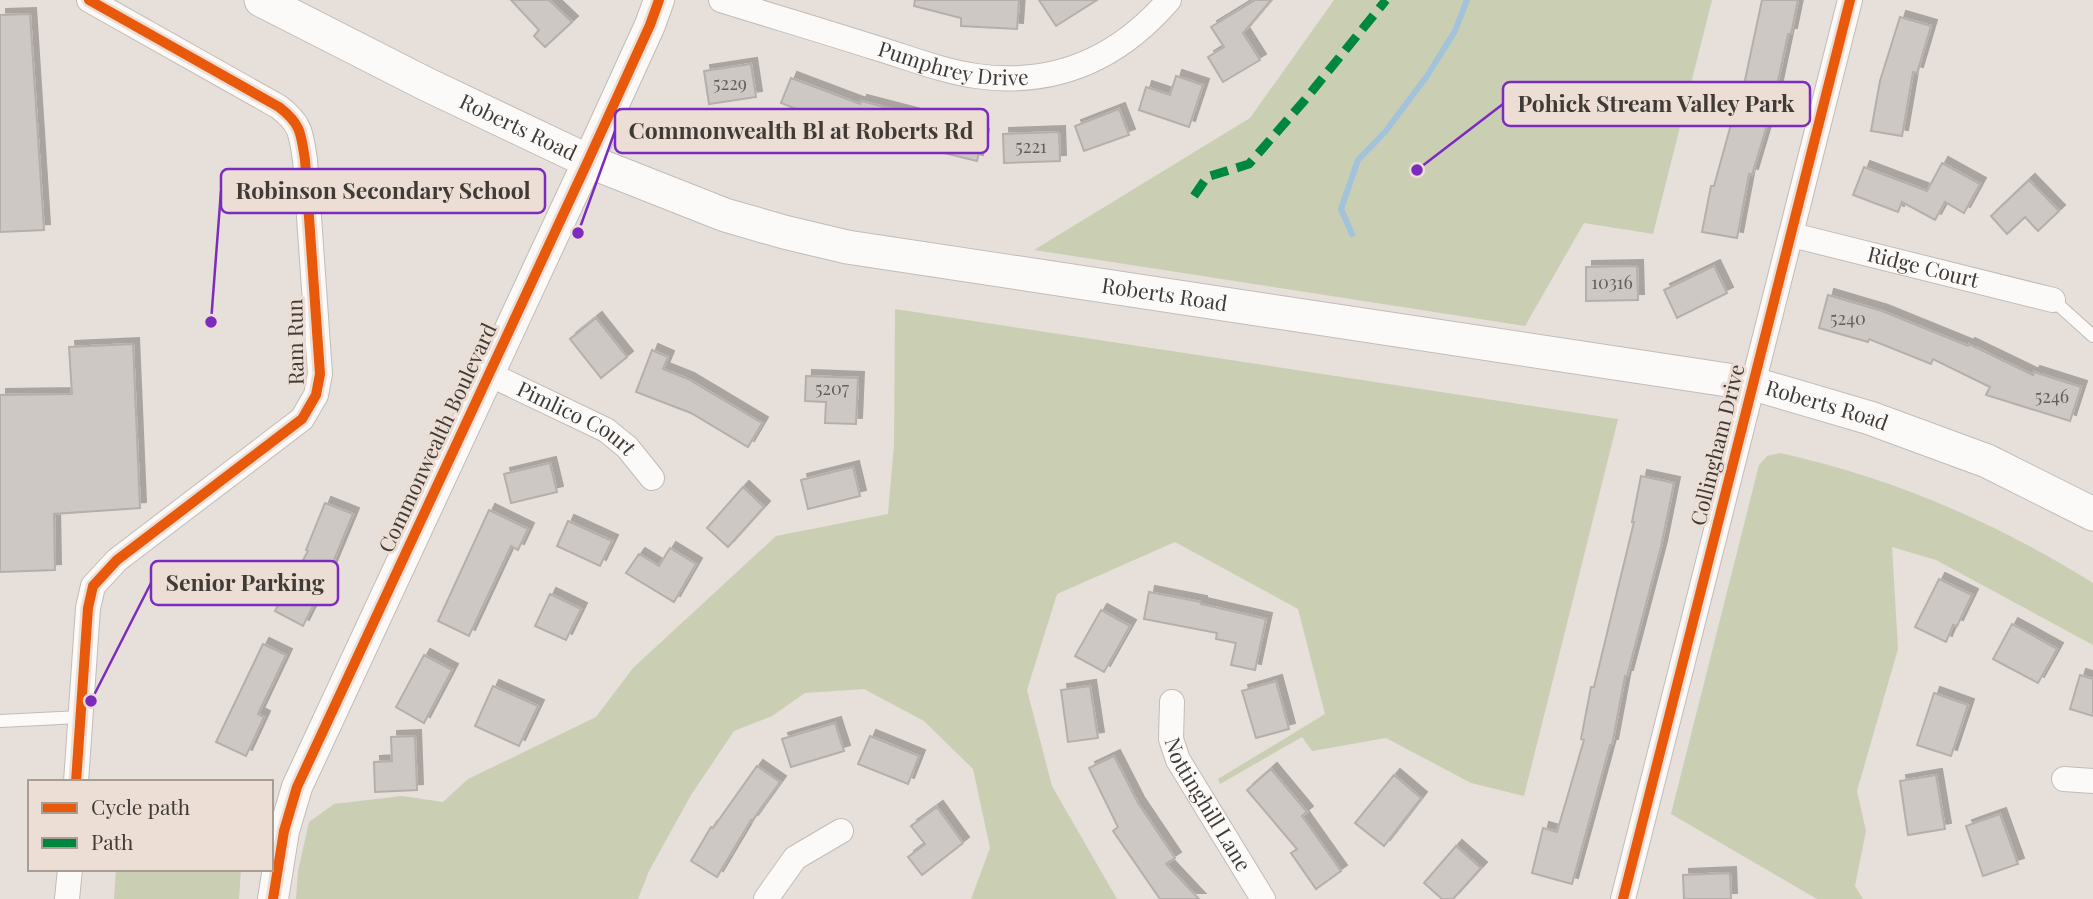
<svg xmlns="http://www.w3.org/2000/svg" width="2093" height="899" font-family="'Playfair Display',serif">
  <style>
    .green { fill: #cacfb4 }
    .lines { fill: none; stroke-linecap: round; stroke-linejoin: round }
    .stream { stroke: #a3c3db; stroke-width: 6 }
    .building { fill: #cec8c4; stroke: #b5afac; stroke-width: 2; filter: url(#shadow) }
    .service-casing { stroke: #c2bcb8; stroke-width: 14 }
    .minor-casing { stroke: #c2bcb8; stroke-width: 26 }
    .tertiary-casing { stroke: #c2bcb8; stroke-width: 32 }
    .secondary-casing { stroke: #c2bcb8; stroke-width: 35 }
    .service { stroke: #fbfaf9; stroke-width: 12 }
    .minor { stroke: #fbfaf9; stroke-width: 24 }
    .tertiary { stroke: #fbfaf9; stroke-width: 30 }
    .secondary { stroke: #fbfaf9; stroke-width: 33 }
    .quiet { stroke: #00873e; stroke-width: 9; stroke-dasharray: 18 9; stroke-linecap: butt }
    .cycleway-casing { stroke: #ecded4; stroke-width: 15 }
    .cycleway { stroke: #e8590c; stroke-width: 10 }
    .labels { text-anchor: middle; stroke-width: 6; stroke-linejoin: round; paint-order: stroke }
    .number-label { font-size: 18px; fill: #645f5b }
    .street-label { font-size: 21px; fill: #403b37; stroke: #ecded4 }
    .leader { fill: none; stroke: #7b2cbf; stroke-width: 2.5 }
    .callout-dot { fill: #7b2cbf; stroke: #ecded4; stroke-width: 2.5 }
    .callout { fill: #ecded4; stroke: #7b2cbf; stroke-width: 2.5 }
    .callout-label { font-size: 23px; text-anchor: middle; font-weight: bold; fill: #403b37 }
  </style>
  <defs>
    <filter id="shadow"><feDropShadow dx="6" dy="-6" stdDeviation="0" flood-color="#0004"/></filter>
  </defs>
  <rect width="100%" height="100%" fill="#e6dfda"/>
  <path class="green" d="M1334 0H1712L1653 234 1584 223 1525 326 1034 250 1250 118Z
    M895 309 1618 419 1524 796 1471 783 1386 738 1312 751 1302 737 1220 784 1218 779 1325 714 1298 609 1175 542 1057 594 1027 690 1052 786 1117 899H971L990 848 973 769 924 721 864 689 805 693 772 716 734 731 691 795 649 871 638 899H296L298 871 309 822 334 804 402 796 443 802 468 779 596 717 633 668 776 536 888 514 894 444Z
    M1780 453C1891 477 1997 523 2093 583V645L1936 560 1892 547 1898 649 1857 791 1866 831 1855 886 1863 899H1817L1671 814 1759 465 1767 456Z
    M116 869H241L239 899H114Z"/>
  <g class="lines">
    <path class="stream" d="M1352 234 1341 209 1358 160 1385 132 1427 76 1455 31 1467 0"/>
  </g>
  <path class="building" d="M511 0H549L572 22 545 47 534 36 539 30Z
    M915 0H1019L1017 29 961 26V18L914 6Z
    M1039 0H1097L1056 26Z
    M1255 0H1271L1243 33 1260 60 1223 82 1208 57 1224 47 1211 27Z
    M1762 0H1798L1791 34H1788L1773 105 1752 175 1749 174 1737 238 1702 232 1711 186H1714L1733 117 1737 118Z
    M30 14 44 230 0 232V15Z
    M1900 17 1931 26 1917 73 1913 72 1902 136 1871 131 1880 81Z
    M751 64 756 97 709 104 704 71Z
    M1176 76 1203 85 1189 127 1139 110 1146 87 1170 95Z
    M791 78 860 104 861 101 915 115 914 118 983 135 977 161 850 130 781 103Z
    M1119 109 1129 135 1084 151 1075 126Z
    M1059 132 1060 161 1004 163 1003 134Z
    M1942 163 1980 184 1964 213 1945 202 1935 220 1902 202 1898 212 1853 195 1864 167 1927 191Z
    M2029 180 2059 211 2038 231 2025 217 2007 234 1991 216Z
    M1637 266 1638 300 1586 301V267Z
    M1714 266 1727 293 1677 318 1664 290Z
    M1828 295 1882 311 1968 346 1969 344 2033 375 2034 372 2081 387 2070 421 1986 395 1990 387 1933 359 1931 364 1869 339 1868 342 1819 328Z
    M596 318 627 357 601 378 570 339Z
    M133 344 140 508 54 514 55 570 0 572V395L72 394 69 347Z
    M652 350 668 357 663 369 688 379 762 423 748 447 691 413 636 392Z
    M806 376 858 378 856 424 825 423 826 402 805 401Z
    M550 463 557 492 511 503 504 474Z
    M853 467 860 496 808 509 801 480Z
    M1641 476 1674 483 1661 547 1627 676H1625L1612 745H1610L1572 884 1532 873 1543 828 1557 832 1584 740 1581 739 1591 687H1594L1634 522H1632Z
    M743 487 764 507 728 547 707 528Z
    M325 503 353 514 324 584 303 626 275 611 308 551 306 550Z
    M489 510 528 529 518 550 511 546 469 636 438 621Z
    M568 521 612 541 600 566 557 546Z
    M670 548 696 564 674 602 626 573 639 554 659 566Z
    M1939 579 1972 595 1957 626 1953 625 1946 642 1915 627Z
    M1149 592 1201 602V604L1266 619 1255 670 1231 665 1236 643 1216 639 1217 633 1144 619Z
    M550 594 581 609 566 640 535 626Z
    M1101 610 1130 626 1104 672 1075 656Z
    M2012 624 2057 649 2038 683 1993 659Z
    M263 644 286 655 258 714 264 717 246 756 216 742Z
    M424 655 452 670 424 723 396 707Z
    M2080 675 2093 679V716L2070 709Z
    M1276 681 1289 729 1256 738 1242 691Z
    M493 686 538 706 519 746 475 726Z
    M1090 686 1098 738 1068 742 1061 690Z
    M1934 693 1968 705 1951 756 1917 745Z
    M835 723 844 751 791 767 782 739Z
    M415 736 417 790 375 792 374 762 392 761 391 737Z
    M870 736 919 756 908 784 858 764Z
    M1114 756 1138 803 1175 858 1166 864 1199 899H1160L1113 831 1118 827 1089 768Z
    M757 766 780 782 752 821 751 820 717 877 691 861 711 827 713 828Z
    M1271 769 1307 812 1302 816 1341 871 1316 889 1291 853 1297 849 1247 790Z
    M1394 775 1421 798 1384 846 1355 823Z
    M1936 775 1945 829 1908 835 1900 781Z
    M937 807 963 843 922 875 908 857 925 844 911 826Z
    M2000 814 2018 864 1983 876 1966 826Z
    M1456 846 1481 868 1453 899H1442L1424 883Z
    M1730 873 1731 899H1684L1683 875Z"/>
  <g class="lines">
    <defs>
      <path id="service" d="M2053 300 2093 336
        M0 721 80 717"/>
      <g id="minor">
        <path id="s1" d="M721 0C772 16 823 31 873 47 907 57 941 71 976 76 1054 87 1118 59 1169 0"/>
        <path id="s2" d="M1792 235 2053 300"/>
        <path id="s3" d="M489 374 606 430 627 447 652 478"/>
        <path id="s4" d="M1172 702 1171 739 1178 760 1263 899"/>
        <path d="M2064 779 2093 781"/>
        <path d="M76 782 88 608 93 586 117 560 302 419 316 395 320 374 305 160C301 133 301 124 279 107L89 0"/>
        <path d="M67 899 70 869"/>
        <path d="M766 899 795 858 841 831"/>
        <path d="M1623 899 1850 0"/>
      </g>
      <path id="tertiary" d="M273 899 284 831 297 787 588 161 650 25 659 0"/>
      <g id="secondary">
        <path id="s5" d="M261 0 426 84 588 161 725 215 784 232 847 247 1754 384 1870 418 1987 461 2093 514"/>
      </g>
    </defs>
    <use href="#service" class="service-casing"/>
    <use href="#minor" class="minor-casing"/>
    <use href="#tertiary" class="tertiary-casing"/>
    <use href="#secondary" class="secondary-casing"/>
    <use href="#service" class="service"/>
    <use href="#minor" class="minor"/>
    <use href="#tertiary" class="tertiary"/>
    <use href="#secondary" class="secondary"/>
    <path class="quiet" d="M1194 196 1207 177 1249 164 1304 101 1386 0"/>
    <defs>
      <path id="cycleway" d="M76 782 88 608 93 586 117 560 302 419 316 395 320 374 305 160C301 133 301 124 279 107L89 0
        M273 899 284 831 297 787 588 161 650 25 659 0
        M1623 899 1850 0"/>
    </defs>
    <use href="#cycleway" class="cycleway-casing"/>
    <use href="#cycleway" class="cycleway"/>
  </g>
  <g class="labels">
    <g class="number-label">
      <text x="730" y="90">5229</text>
      <text x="1031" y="153">5221</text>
      <text x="1612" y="289">10316</text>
      <text x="1848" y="325">5240</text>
      <text x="832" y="395">5207</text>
      <text x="2052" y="403">5246</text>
    </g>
    <g class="street-label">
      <text dy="7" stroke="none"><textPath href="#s1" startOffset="242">Pumphrey Drive</textPath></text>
      <text dy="7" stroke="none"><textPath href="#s5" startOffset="287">Roberts Road</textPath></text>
      <text dy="7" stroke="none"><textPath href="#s2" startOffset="135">Ridge Court</textPath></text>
      <text dy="7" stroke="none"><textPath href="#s5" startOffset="959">Roberts Road</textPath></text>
      <text transform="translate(296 342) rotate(-91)" y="7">Ram Run</text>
      <text dy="7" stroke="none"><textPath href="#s5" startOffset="1631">Roberts Road</textPath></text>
      <text dy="7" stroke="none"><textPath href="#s3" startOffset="98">Pimlico Court</textPath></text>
      <text transform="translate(438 438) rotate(-65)" y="7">Commonwealth Boulevard</text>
      <text transform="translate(1718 445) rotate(-76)" y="7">Collingham Drive</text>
      <text dy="7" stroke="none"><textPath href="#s4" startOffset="112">Nottinghill Lane</textPath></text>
    </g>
  </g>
  <path class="leader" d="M1417 170L1503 104M578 233L615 131M211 322L221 191M91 701L151 583"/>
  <g class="callout-dot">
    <circle cx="1417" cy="170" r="7"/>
    <circle cx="578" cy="233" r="7"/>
    <circle cx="211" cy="322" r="7"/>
    <circle cx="91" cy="701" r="7"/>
  </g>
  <g class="callout">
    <rect x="1503" y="82" width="307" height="44" rx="7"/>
    <rect x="615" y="109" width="373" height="44" rx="7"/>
    <rect x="221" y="169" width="324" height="44" rx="7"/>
    <rect x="151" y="561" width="187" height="44" rx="7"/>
  </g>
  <g class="callout-label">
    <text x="1656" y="112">Pohick Stream Valley Park</text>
    <text x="801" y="139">Commonwealth Bl at Roberts Rd</text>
    <text x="383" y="199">Robinson Secondary School</text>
    <text x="245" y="591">Senior Parking</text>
  </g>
  <rect x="28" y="780" width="245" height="91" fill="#ecded4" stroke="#a79d95" stroke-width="2"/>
  <rect x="42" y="803" width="35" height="10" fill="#e8590c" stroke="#a79d95" stroke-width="2"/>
  <text x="91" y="815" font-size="21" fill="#403b37">Cycle path</text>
  <rect x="42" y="838" width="35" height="10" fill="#00873e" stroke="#a79d95" stroke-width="2"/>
  <text x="91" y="850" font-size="21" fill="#403b37">Path</text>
</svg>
